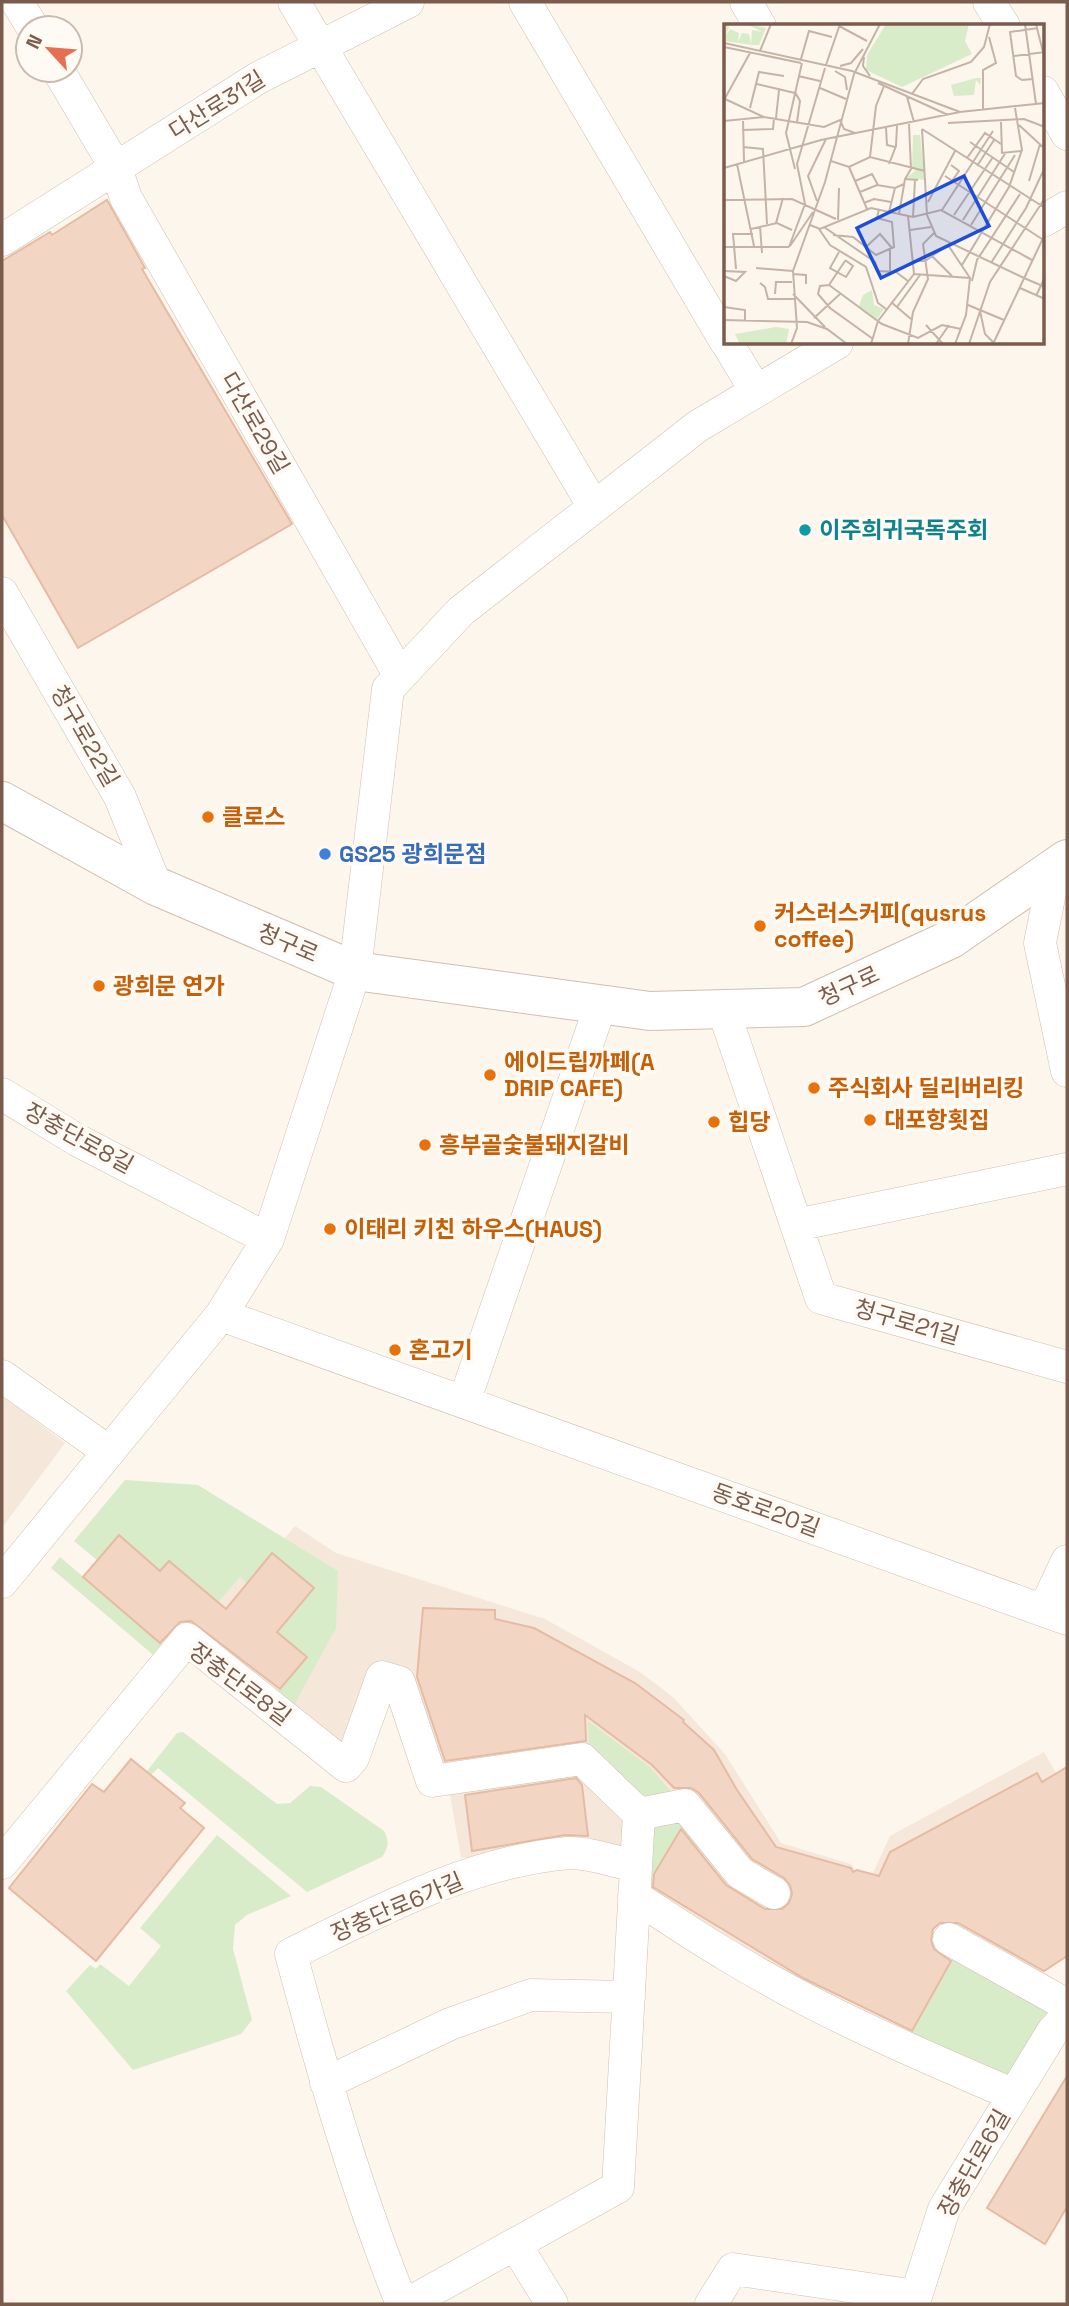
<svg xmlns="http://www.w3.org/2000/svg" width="1069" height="2306" font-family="'Space Grotesk','Noto Sans KR',sans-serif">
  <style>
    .residential { fill: #f5e8da }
    .green { fill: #d8ecc9 }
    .building { fill: #f3d5c3; stroke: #e6bba3; stroke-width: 2 }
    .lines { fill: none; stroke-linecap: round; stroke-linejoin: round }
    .minor-casing { stroke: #d1beb0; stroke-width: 33 }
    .tertiary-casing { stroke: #d1beb0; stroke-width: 40 }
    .minor { stroke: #fff; stroke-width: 32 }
    .tertiary { stroke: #fff; stroke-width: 38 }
    .culture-dot { fill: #0f9aa8; stroke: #fffaf3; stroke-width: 2.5 }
    .food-dot { fill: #e8710a; stroke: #fffaf3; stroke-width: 2.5 }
    .shop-dot { fill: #3f7fe0; stroke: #fffaf3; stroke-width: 2.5 }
    .labels { text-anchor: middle; stroke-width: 7; stroke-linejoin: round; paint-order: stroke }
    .street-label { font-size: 23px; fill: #7a5c4d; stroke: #fffaf3 }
    .culture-label { font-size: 23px; font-weight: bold; fill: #0d838f; stroke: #fffaf3; text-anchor: start }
    .food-label { font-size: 23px; font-weight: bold; fill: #c56008; stroke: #fffaf3; text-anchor: start }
    .shop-label { font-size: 23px; font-weight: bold; fill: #366cbe; stroke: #fffaf3; text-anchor: start }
    .inset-road { fill: none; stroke: #c5b3a7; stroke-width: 2 }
    .view { fill: #1d4ed8; fill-opacity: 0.15; stroke: #1d4ed8; stroke-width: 3.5 }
    .inset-edge { fill: none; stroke: #7a5c4d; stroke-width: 3.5 }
  </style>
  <rect width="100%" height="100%" fill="#fdf6ec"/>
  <path class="residential" d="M2 1395 65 1443 2 1528Z
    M295 1526 336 1553 545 1619 640 1672 673 1697 725 1754 781 1843 851 1864 866 1888 890 1836 1044 1752 1067 1792V1868L975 1929 1067 1987 956 1951 967 1930 942 1919 865 1903 821 1989 811 1990 642 1890 633 1816 628 1855 587 1846 461 1858 449 1789 390 1681 353 1758 187 1639 240 1577 247 1583Z"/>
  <path class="green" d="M125 1480 198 1485 338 1571 336 1628 293 1707 275 1695 306 1657 277 1632 314 1588 272 1553 247 1584 240 1577 165 1665 51 1568 60 1557 165 1646 198 1609 192 1580 169 1561 160 1571 119 1535 97 1560 74 1541Z
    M588 1721 650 1767 679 1801 648 1807 589 1757Z
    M183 1732 277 1804 290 1803 310 1786 321 1787 384 1831C389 1841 389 1846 382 1857L307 1892 158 1768 151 1775 147 1771 177 1733Z
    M684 1809 728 1867 678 1835 646 1888 647 1816Z
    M217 1835 291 1896 247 1915 235 1925 233 1949 252 2020 241 2034 133 2070 66 1991 90 1965 96 1969 100 1964 129 1986 161 1946 140 1928Z
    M956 1951 1061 2007 1013 2084 910 2036Z"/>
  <path class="building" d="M107 200 145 268 142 269 292 524 78 648 2 515V261L50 232 52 235Z
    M119 1535 160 1571 169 1561 226 1609 272 1553 314 1588 277 1632 307 1657 280 1689 191 1621 180 1622 160 1643 83 1577Z
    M423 1608 495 1610V1619L534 1628 635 1683 684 1720 683 1722 714 1750 737 1790 776 1847 851 1868 853 1872 857 1870 879 1876 890 1852 1037 1773 1042 1782 1067 1767V1956L1044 1971 958 1923H940L933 1929 931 1940 934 1949 951 1961 912 2031 803 1978 653 1887 654 1874 681 1829 726 1885 765 1909H782L789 1903 792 1894 790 1885 784 1878 752 1859 699 1793 691 1788H674L652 1765 585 1715 586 1741 445 1761 417 1677Z
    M131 1759 185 1803 180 1808 204 1828 96 1961 9 1888 92 1784 104 1792Z
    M576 1778 582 1785 588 1836 565 1835 472 1851 465 1795Z
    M1067 2076V2207L1045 2244 987 2208Z"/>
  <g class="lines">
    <defs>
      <path id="minor" d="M17 2 33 28
        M294 2 594 507
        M525 2 726 342
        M746 2 760 26
        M989 2 1004 26
        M58 70 116 168 126 198 400 676
        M1043 92 1067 134
        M1043 221 1067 207
        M2 240 258 78 408 2
        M727 343 756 391
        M2 593 120 797 156 886
        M1067 870 1055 867 1040 943 1067 1071
        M723 1009 821 1298 1067 1367
        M2 1094 77 1140 268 1239
        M796 1225 1067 1169
        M221 1315 1067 1619
        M2 1376 109 1452
        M464 1402 601 1004
        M2 1582 221 1315 268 1239 355 971 388 689 461 611 698 426 837 343
        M1044 1610 1067 1561
        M639 1814 685 1805 740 1873 774 1893
        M2 1863 187 1639 346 1766 353 1758 382 1677 399 1682 432 1781 582 1759 639 1814 618 2187 407 2304
        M634 1896C664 1915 694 1936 725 1954 816 2010 916 2053 1014 2095
        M949 1939 1067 2005
        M326 2083 450 2024 531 1995 629 1997
        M515 2244 552 2304
        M402 2304C356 2190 323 2073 291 1954 379 1911 469 1862 568 1853 588 1852 615 1862 636 1866
        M711 2304 733 2269 916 2296 944 2209 1053 2031 1067 2016"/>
      <path id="tertiary" d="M2 801 156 886 355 971 650 1011 804 1007 951 939 1067 859"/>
    </defs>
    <use href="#minor" class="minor-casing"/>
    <use href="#tertiary" class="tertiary-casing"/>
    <use href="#minor" class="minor"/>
    <use href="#tertiary" class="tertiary"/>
  </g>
  <circle class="culture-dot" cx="805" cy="530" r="7"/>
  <g class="food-dot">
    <circle cx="208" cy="817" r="7"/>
    <circle cx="760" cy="926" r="7"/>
    <circle cx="99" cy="986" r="7"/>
    <circle cx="490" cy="1075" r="7"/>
    <circle cx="814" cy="1088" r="7"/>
    <circle cx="870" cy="1120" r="7"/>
    <circle cx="714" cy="1122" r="7"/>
    <circle cx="425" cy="1145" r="7"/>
    <circle cx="330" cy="1229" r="7"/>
    <circle cx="395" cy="1350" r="7"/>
  </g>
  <circle class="shop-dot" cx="325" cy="854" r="7"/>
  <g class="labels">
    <g class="street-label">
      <text transform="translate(217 105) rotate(-32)" y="8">다산로31길</text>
      <text transform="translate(255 423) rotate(60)" y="8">다산로29길</text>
      <text transform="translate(85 736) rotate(60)" y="8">청구로22길</text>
      <text transform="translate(288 943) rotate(23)" y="8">청구로</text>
      <text transform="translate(849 986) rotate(-25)" y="8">청구로</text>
      <text transform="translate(79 1138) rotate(29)" y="8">장충단로8길</text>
      <text transform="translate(907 1322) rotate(16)" y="8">청구로21길</text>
      <text transform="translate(766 1510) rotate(20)" y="8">동호로20길</text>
      <text transform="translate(240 1684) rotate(37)" y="8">장충단로8길</text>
      <text transform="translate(397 1907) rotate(-23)" y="8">장충단로6가길</text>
      <text transform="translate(974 2163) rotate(-60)" y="8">장충단로6길</text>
    </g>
    <g class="culture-label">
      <text x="819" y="538">이주희귀국독주회</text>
    </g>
    <g class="food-label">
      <text x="222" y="825">클로스</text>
      <text x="774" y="921">커스러스커피(qusrus<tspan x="774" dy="26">coffee)</tspan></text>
      <text x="113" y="994">광희문 연가</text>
      <text x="504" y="1070">에이드립까페(A<tspan x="504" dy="26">DRIP CAFE)</tspan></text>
      <text x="828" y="1096">주식회사 딜리버리킹</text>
      <text x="884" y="1128">대포항횟집</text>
      <text x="728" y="1130">힙당</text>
      <text x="439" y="1153">흥부골숯불돼지갈비</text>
      <text x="344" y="1237">이태리 키친 하우스(HAUS)</text>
      <text x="409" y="1358">혼고기</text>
    </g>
    <g class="shop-label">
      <text x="339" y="862">GS25 광희문점</text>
    </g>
  </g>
  <g transform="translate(724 24)">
    <rect width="320" height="320" fill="#fdf6ec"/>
    <path d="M0 0 5 3 1 13 6 5 15 9 14 18 18 9 25 10 27 20 28 6 38 8 23 0 42 4 35 21H29L0 17ZM162 0H245L241 17 248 30 178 63 142 46 143 31ZM252 54H257L256 61 252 56 250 71 230 72 227 61ZM189 111H196L201 156 182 154 192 146 188 145ZM148 266 150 281 160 285 153 295 135 282 139 271ZM52 303 65 305 62 320H16L11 310Z" fill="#d8ecc9"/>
    <path class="inset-road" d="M301 0 312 80M312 0 319 28M115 2 143 17M0 19 128 47 236 88M0 23 77 39M36 27 47 0M290 32 321 28M140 33 139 42 146 52M77 35 85 7 108 13M102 41 116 0M116 42 127 39 139 25M111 47 121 53 123 66M74 52 96 57M309 55 298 56 292 52 286 8 314 4M154 59 224 91M33 60 71 69M96 64 122 75M71 68 76 77 73 98M188 70 199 55 247 38 260 23 266 0M183 73 190 98M1 75 40 93M0 76 26 29M26 84 35 48 60 52M259 86V46L272 39 265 13M52 94 55 66M19 95 20 138M0 97 40 93 100 103 116 96 120 105 131 109M277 98 278 129 297 127M224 99 300 95 321 103M295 101 321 125M162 104 163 121 171 123M198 105 203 191 212 212 300 254M198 105 321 184M18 106 49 105 50 94M246 118 290 148M19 123 39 125 43 200M146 133 152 82 160 62M243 134 261 109 277 120M107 137 125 143 146 133 201 147M13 140 30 222M165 140 172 122 173 102M227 141 235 147 228 157M253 142 270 116M125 143 143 185M0 144 97 116 236 88 321 79M71 145 62 109 78 39M221 152 318 215M181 155 187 145 185 100M131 157 148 150 154 161M305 157 316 120M136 168 153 161 171 164 180 160M0 176 68 175 112 195M93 177 84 152 102 115M204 178 231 127M140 179 150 175 167 178M218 186 269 107M165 188 171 164M175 190 181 155 194 156M230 191 269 133M189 193 191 156M114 196 115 164M239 196 282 128M52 199 59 174M86 201 96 205 147 184 189 193 217 186 308 236M247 201 291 131M36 202 38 229M100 203 151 238 154 247 172 248 184 257M27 205 53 199 68 206M95 205 106 221 142 243 154 279 162 285M186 206 207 203M109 211 129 213 152 231 170 223 168 198 153 194 155 185M66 222 89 188M0 223H65M65 223 81 180 73 140 101 44M142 223 156 210 168 224M115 228 106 244 122 253 129 242 121 236M208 232 228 252M189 237H201L224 221 246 254 242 291 231 320M267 239 302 184 321 143M238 241 285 163 298 126 291 84M32 244 69 247M12 245 9 210H29M0 247 21 248 12 257 0 252M166 247V225M69 250 82 251V260M190 250 246 254M300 254 321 263M248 257 253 236 296 170M36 259 41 263 44 275H70M105 261 121 237M296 264 321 275M51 270 52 258H68M69 270 101 303M312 272 321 253M167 278 187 295M244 281 280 296M0 283 21 286V297M173 283 196 251M256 287 261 310 269 318M90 294 116 270M0 296 83 298 103 305 123 320M202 301 219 320M149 315 106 284 94 270 96 262 105 261 158 300 194 314 218 301 237 305M67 320 73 304 69 247 101 158 130 50 156 0M147 320 154 297 190 250 184 192M184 320 189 288 204 255 199 220 210 209M212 320 225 301M245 320 266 258 321 174M269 320 321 210"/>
    <path class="view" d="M240 152 265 202 157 254 133 204Z"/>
    <rect width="320" height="320" class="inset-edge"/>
  </g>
  <rect width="1069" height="2306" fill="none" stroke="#7a5c4d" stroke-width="7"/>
  <g transform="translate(49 49) rotate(296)"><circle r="33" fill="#fffaf3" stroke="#cabbb1" stroke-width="2"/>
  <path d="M0-5L12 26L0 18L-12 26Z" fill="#e76f51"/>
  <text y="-10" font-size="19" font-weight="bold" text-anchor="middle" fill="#7a5c4d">N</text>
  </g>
</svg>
